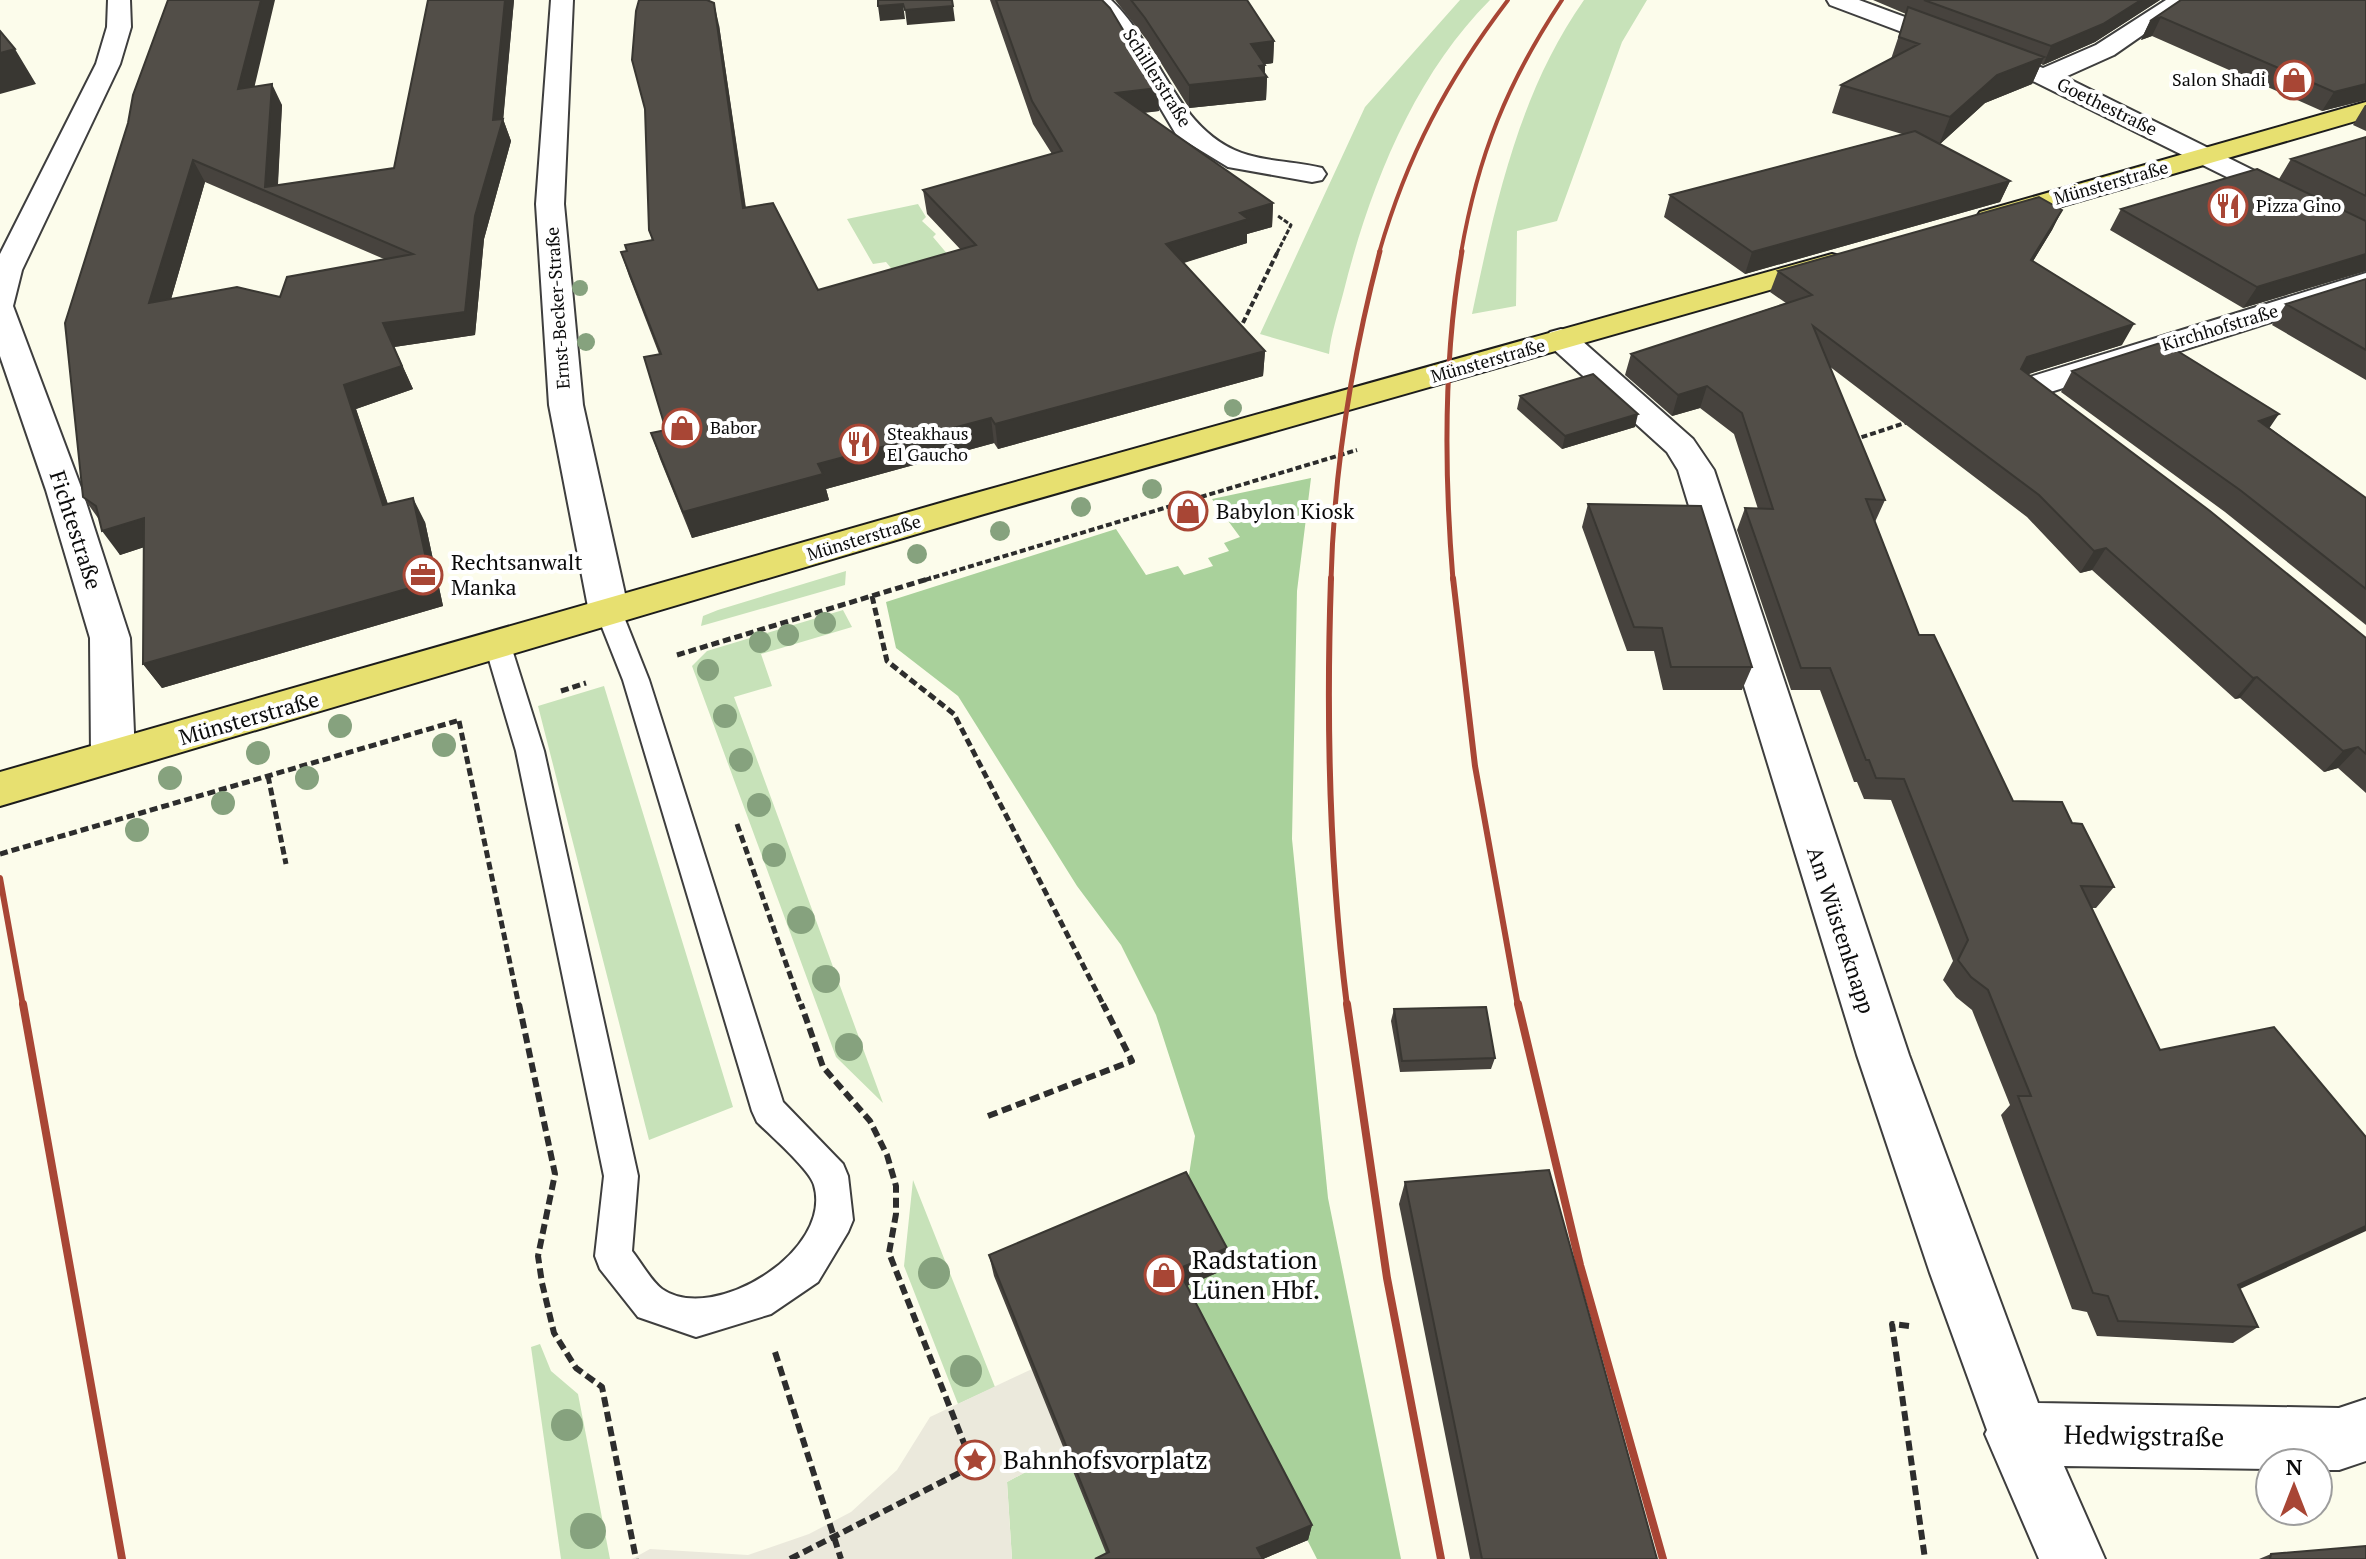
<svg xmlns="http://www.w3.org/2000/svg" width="2366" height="1559" font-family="'PT Serif',serif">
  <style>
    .green { fill: #c7e2b9 }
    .forest { fill: #a9d19b }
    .plaza { fill: #ebe9dc }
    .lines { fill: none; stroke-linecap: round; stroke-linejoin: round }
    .lane-casing { stroke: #3e3e3e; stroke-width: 4 }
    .street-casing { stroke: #3e3e3e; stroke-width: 4 }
    .primary-casing { stroke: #1c1c1c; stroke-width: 4 }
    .path-far3 { stroke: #2d2d2d; stroke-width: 3; stroke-dasharray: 5 2; stroke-linecap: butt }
    .path-far2 { stroke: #2d2d2d; stroke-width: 4; stroke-dasharray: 6 3; stroke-linecap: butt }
    .path-far1 { stroke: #2d2d2d; stroke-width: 5; stroke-dasharray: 8 4; stroke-linecap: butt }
    .path { stroke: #2d2d2d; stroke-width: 6; stroke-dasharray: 10 5; stroke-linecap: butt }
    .lane { fill: #fff; fill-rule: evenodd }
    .street { fill: #fff; fill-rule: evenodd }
    .primary { fill: #e7e070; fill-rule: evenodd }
    .rail-far3 { stroke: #a84635; stroke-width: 4 }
    .rail-far2 { stroke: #a84635; stroke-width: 5 }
    .rail-far1 { stroke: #a84635; stroke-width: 6 }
    .rail { stroke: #a84635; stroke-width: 8 }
    .tree { fill: #86a27e }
    .wall { fill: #47433e; fill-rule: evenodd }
    .shaded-wall { fill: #393732 }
    .building { fill: #524e48; stroke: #393732; stroke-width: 2; fill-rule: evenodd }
    .labels { text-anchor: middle; stroke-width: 8; stroke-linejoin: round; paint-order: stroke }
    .far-street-label { font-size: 18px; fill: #0b0b0b; stroke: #fff }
    .far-poi-label { font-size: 18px; fill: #0b0b0b; stroke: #fff; text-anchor: start }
    .poi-label { font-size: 22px; fill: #0b0b0b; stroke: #fff; text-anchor: start }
    .street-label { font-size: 22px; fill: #0b0b0b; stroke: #fff }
    .near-poi-label { font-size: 26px; fill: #0b0b0b; stroke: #fff; text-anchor: start }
    .near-street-label { font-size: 26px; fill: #0b0b0b; stroke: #fff }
  </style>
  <rect width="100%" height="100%" fill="#fcfceb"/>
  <path class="green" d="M1460 0H1490C1413 77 1369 189 1343 294 1338 313 1331 334 1329 354L1260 334 1365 107Z
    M1584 0H1647L1622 42 1557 221 1517 231 1516 306 1472 314C1495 205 1519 92 1584 0Z
    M918 204 926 217 922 221 936 234 933 237 955 263 900 279 886 262 873 264 847 219Z
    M846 571 845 585 701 626 703 616 718 610Z
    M843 610 852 627 761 654 772 686 734 697 883 1103 836 1057 692 666 707 651Z
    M604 686 733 1107 649 1140 538 706Z
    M913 1180 995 1387 958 1404 904 1266Z
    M540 1344 551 1371 578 1394 610 1559H561L531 1347Z
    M1065 1451 1109 1559H1012L1007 1482Z"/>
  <path class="forest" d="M1311 478 1297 591 1292 839 1328 1198 1401 1559H1317L1179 1289 1225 1268 1186 1194 1195 1136 1156 1015 1121 945 1077 886 958 696 896 648 886 602 1116 529 1146 575 1178 566 1184 575 1213 566 1208 558 1229 551 1224 543 1240 537 1212 499Z"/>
  <path class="plaza" d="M1032 1369 1065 1451 1007 1482 1012 1559H632L650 1549 748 1555 809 1534 851 1512 897 1470 930 1417Z"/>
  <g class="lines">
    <defs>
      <path id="lane" d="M609 604 618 606 622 612 649 680 783 1102 843 1164 848 1176 853 1220 848 1232 818 1282 771 1314 696 1337 638 1317 600 1269 595 1256 604 1176 516 751 485 646 489 640H507L511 646 544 751 638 1176 632 1251C641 1262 651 1281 662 1289 713 1325 834 1251 814 1185 810 1170 770 1135 757 1122L752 1111 623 680 596 612 600 606Z"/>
      <path id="street" d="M108 0H130L131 27 120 64 22 270 13 306 82 490 130 638 135 756 128 767 113 772 98 767 91 756 90 638 46 490 0 356V254L96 64 107 27Z
        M551 0H573L564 204 583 405 629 612 623 621 609 625 595 621 589 612 549 405 536 204Z
        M1087 0H1111C1161 47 1176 134 1248 155 1272 162 1298 162 1322 168L1326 174 1322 180 1312 182 1228 167 1177 136 1113 28Z
        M1827 0H1859L2043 68 2096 45 2166 0H2193L2114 55 2065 77 2366 226V246L2035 82 1830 5Z
        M2366 273V292L2041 395 2029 398 2017 395 2012 388 2017 381Z
        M1561 329 1572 332 1693 439 1714 470 1909 1055 2038 1403 2339 1408 2366 1399V1461L2339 1470H2318V1463H2270V1469L2064 1466 2105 1559H2039L1985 1434 1987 1430 1930 1273 1857 1055 1678 470 1667 452 1550 346 1545 339 1550 332Z"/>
      <path id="primary" d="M2366 102V118L2000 224H1980L1976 218 1980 212Z
        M1832 254 1843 257 1847 263 1843 269 984 514 0 806V772L958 498Z"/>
    </defs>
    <use href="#lane" class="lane-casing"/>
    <use href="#street" class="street-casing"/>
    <use href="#primary" class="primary-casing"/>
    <path class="path-far3" d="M1277 253 1291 225 1278 216"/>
    <path class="path-far2" d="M1239 331 1278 251
      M1853 440 1908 422
      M925 580 1357 450"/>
    <path class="path-far1" d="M872 596 887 661 954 714 1104 1006
      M677 655 931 578
      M561 691 586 683
      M459 721 519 1006
      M268 776 286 864
      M737 824 801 1006
      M0 854 460 720"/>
    <path class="path" d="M519 1004 555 1174 538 1256 542 1283 554 1333 576 1368 602 1387 636 1559
      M988 1116 1132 1061 1103 1004
      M1909 1326 1892 1324 1925 1559
      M775 1352 841 1559
      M790 1559 973 1466 889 1253 896 1214V1186L887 1155 870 1121 823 1067 801 1004"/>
    <use href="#lane" class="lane"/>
    <use href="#street" class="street"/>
    <use href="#primary" class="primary"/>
    <path class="rail-far3" d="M1379 253C1407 156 1447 80 1508 0
      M1461 253C1478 155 1507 83 1562 0"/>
    <path class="rail-far2" d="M1331 580C1334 470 1352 358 1380 251
      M1453 580C1444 471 1443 359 1462 251"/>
    <path class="rail-far1" d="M1331 578C1326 721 1329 864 1347 1006
      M1453 578 1475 766 1518 1006
      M0 878 23 1006"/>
    <path class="rail" d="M23 1004 122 1559
      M1347 1004 1387 1278 1441 1559
      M1518 1004 1580 1265 1663 1559"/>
  </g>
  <g class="tree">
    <circle cx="580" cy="288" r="8"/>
    <circle cx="586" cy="342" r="9"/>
    <circle cx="1233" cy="408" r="9"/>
    <circle cx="1152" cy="489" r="10"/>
    <circle cx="1081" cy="507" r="10"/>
    <circle cx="1000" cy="531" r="10"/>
    <circle cx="917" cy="554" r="10"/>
    <circle cx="825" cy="623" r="11"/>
    <circle cx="788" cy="635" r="11"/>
    <circle cx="760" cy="642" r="11"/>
    <circle cx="708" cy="670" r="11"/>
    <circle cx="725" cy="716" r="12"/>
    <circle cx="340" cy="726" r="12"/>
    <circle cx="444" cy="745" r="12"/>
    <circle cx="258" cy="753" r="12"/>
    <circle cx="741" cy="760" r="12"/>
    <circle cx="170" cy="778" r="12"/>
    <circle cx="307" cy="778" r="12"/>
    <circle cx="223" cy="803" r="12"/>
    <circle cx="759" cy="805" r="12"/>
    <circle cx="137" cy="830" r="12"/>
    <circle cx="774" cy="855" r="12"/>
    <circle cx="801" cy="920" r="14"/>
    <circle cx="826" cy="979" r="14"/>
    <circle cx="849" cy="1047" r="14"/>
    <circle cx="934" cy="1273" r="16"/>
    <circle cx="966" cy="1371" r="16"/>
    <circle cx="567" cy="1425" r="16"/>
    <circle cx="588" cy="1531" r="18"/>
  </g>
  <path class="wall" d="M428 0H514L503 119 511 141 484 239 475 335 394 347 413 389 356 409 388 504 425 522 443 606 162 688 143 664 144 547 120 555 98 518 83 497 128 123 254 87 282 105 278 185 394 168ZM205 182 384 259 280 297 171 299Z
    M990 0H1102L1159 111 1144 113 1273 203 1272 227 1247 234V243L1184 263 1265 351 1263 376 998 449 994 443 826 489 829 500 692 538 660 459 651 433 666 430 659 354 629 276 621 252 627 251 652 240 649 230 645 109 719 25 746 208 818 290 961 250 927 214 923 190 1052 154 1033 124Z
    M1115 0H1247L1274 41 1273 63 1265 64V74L1267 77 1266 100 1189 108 1146 39Z
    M1873 0H2160L2095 42 2043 65 2041 64 2032 84 1985 103 1940 144 2010 181 2000 202 1745 274 1664 217 1670 195 1902 134 1832 113 1841 85 1891 59 1906 14Z
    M2181 0 2366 100 2322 111 2152 36 2141 40 2150 21Z
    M2365 105H2366V131L2353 125Z
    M2366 137V271L2243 308 2110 230 2121 209 2279 179 2291 159Z
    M2062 210 2052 230 2033 261 2122 345 2028 374 2366 638V793L2338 768 2324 772 2240 698 2235 699 2092 570 2080 573 2027 517 1829 366 1885 500 1875 522 1919 635 2013 801 2072 823 2114 887 2096 908H2092L2240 1289 2258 1327 2233 1343 2097 1336 2087 1312 2072 1309 2001 1115 2010 1105 1972 1010 1956 997 1943 980 1953 961 1891 800 1864 799 1857 782H1854L1820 690H1791L1737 530 1745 508 1758 509 1734 434 1700 408 1672 416 1625 375 1631 354 1786 303 1770 292 1778 271Z
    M2366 279V380L2272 325 2286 304Z
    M2072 371 2270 428 2366 498V625L2225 512 2061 392Z
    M1520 396 1635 427 1562 449 1517 409Z
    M1588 504 1752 667 1742 690H1663L1654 651H1627L1582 527Z
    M1394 1009 1495 1058 1491 1069 1400 1072 1391 1021Z
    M1405 1182 1657 1559H1470L1399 1204Z
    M1227 1248 1226 1269 1187 1286 1312 1525 1308 1540 1263 1559 1106 1553 994 1276 989 1255Z
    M2271 1554 2366 1559H2259Z"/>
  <path class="shaded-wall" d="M261 0H275L249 110 238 89Z
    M505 0H514L503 122V119L511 141 484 239 475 335 394 347 413 389 356 409 396 529 383 505 344 385 383 323 475 216 493 120Z
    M2141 0H2160L2095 42 2043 65 2051 46Z
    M714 3 719 25 749 232 743 208Z
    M903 4 905 19 880 21 878 6Z
    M953 6 955 21 907 25 905 10Z
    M2161 17 2152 36 2141 40 2150 21Z
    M1274 41 1273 63 1251 66V44Z
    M15 49 36 84 0 94V53Z
    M2044 57 2032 84 1985 103 1939 145 1950 117 1997 75Z
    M1265 65V78L1267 77 1266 100 1189 108V85L1259 66Z
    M272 84 282 105 277 196 265 187Z
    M2366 84V100L2322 111 2334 92Z
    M1158 88 1159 111 1116 115V93Z
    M193 160 205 182 163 327 149 303Z
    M2010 181 2000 202 1745 274 1752 252Z
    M1273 203 1272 227 1247 234V243L1166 268V244L1240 213Z
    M2062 210 2052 230 2021 281 2031 260Z
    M2366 254V271L2243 308 2257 287Z
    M2134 324 2122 345 2016 378 2027 357Z
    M1265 351 1263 376 998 449 995 424Z
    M1707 386 1700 408 1672 416 1678 395Z
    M1638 414 1635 427 1562 449 1565 436Z
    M2279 414 2264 436 2259 421Z
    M991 418 994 443 826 489 829 500 692 538 683 512 818 464Z
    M413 498 425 522 443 606 162 688 143 664Z
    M144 518 160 542 120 555 102 531Z
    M2106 548 2092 570 2080 573 2094 551Z
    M2257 677 2240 698 2235 699 2253 678Z
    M2358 747 2338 768 2324 772 2343 751Z
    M2366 1226V1231L2214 1301 2238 1285Z
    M1227 1248 1226 1269 1179 1289 1178 1269Z
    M1312 1525 1308 1540 1263 1559 1257 1548Z"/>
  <path class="building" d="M168 0H261L238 89 272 84 265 187 394 168 428 0H505L493 120 503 119 475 216 465 312 383 323 402 366 344 385 383 505 413 498 431 582 143 664 144 518 102 531 96 506 83 497 65 323 128 123 133 95ZM193 160 413 254 287 277 280 297 237 287 149 303Z
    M639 0H707L714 3 743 208 773 203 818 290 976 245 923 190 1062 151 1032 101 996 0H1102L1110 8 1158 88 1116 93 1273 203 1240 213 1248 219 1166 244 1265 351 995 424 991 418 818 464 823 474 683 512 651 433 666 430 644 357 661 354 621 252 627 251 625 245 653 240 649 230 645 109 632 60 636 11Z
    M878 0H952L953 6 905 10 903 4 878 6Z
    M1131 0H1247L1274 41 1251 44 1265 65 1259 66 1267 77 1189 85 1145 18Z
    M1924 0H2141L2103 24 2051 46Z
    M2181 0H2366V84L2334 92 2161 17 2150 21Z
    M1908 7 2044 57 1997 75 1950 117 1841 85 1919 44 1899 37Z
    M0 31 15 49 0 53Z
    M1915 131 2010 181 1752 252 1670 195Z
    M2366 137V196L2291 159Z
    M2257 169 2366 221V254L2257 287 2121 209Z
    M2039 197 2062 210 2031 260 2134 324 2027 357 2021 369 2210 511 2366 638V754L2358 747 2343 751 2257 677 2253 678 2106 548 2094 551 2039 495 1813 326 1885 500 1866 499 1919 635H1934L2013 801 2062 802 2072 823 2082 824 2114 887 2081 886 2160 1050 2274 1027 2366 1137V1226L2238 1285 2258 1327 2118 1321 2108 1296 2093 1293 2018 1096H2031L1988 990 1971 977 1958 960 1968 940 1904 779 1876 778 1869 760H1866L1830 668H1801L1745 508 1773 509 1742 413 1707 386 1678 395 1631 354 1812 295 1778 271Z
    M2366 279V350L2286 304Z
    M2163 342 2279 414 2259 421 2366 498V589L2240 490 2072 371Z
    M1593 374 1638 414 1565 436 1520 396Z
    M1588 504 1701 506 1752 667H1671L1662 628 1634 627Z
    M1486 1007 1495 1058 1402 1061 1394 1009Z
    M1549 1170 1657 1559H1482L1405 1182Z
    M1186 1172 1227 1248 1178 1269 1312 1525 1257 1548 1263 1559H1095L1109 1552 989 1255Z
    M2366 1546V1559H2270L2271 1554Z"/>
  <defs>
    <symbol id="shop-ring" viewBox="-11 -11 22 22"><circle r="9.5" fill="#fff" stroke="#a84635" stroke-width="1.5"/><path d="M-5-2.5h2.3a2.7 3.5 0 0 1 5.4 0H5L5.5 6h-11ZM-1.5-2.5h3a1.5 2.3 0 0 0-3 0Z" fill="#a84635"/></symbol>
    <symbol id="restaurant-ring" viewBox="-11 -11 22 22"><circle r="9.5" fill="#fff" stroke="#a84635" stroke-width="1.5"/><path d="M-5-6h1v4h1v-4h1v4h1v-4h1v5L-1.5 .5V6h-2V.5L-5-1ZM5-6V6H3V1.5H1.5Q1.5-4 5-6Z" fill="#a84635"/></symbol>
    <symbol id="office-ring" viewBox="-11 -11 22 22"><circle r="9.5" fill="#fff" stroke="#a84635" stroke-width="1.5"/><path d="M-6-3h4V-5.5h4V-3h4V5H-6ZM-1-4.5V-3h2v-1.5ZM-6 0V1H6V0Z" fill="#a84635"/></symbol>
    <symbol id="sight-ring" viewBox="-11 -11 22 22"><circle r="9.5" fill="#fff" stroke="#a84635" stroke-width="1.5"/><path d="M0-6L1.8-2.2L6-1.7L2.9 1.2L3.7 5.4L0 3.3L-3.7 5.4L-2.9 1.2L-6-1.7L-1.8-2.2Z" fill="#a84635"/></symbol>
  </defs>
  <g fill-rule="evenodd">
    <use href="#shop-ring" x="2272" y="58" width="44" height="44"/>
    <use href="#restaurant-ring" x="2206" y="184" width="44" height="44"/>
    <use href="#shop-ring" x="660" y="406" width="44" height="44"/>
    <use href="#restaurant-ring" x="837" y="422" width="44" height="44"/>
    <use href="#shop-ring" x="1166" y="489" width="44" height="44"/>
    <use href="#office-ring" x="401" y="553" width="44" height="44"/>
    <use href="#shop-ring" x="1142" y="1253" width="44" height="44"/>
    <use href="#sight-ring" x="953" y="1438" width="44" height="44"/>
  </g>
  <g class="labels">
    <g class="far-street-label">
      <text transform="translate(1157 78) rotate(58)" y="6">Schillerstraße</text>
      <text transform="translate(2107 107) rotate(26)" y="6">Goethestraße</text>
      <text transform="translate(2111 183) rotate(-16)" y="6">Münsterstraße</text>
      <text transform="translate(558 308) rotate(-94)" y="6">Ernst-Becker-Straße</text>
      <text transform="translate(2220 328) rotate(-17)" y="6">Kirchhofstraße</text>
      <text transform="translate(1488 361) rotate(-16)" y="6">Münsterstraße</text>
      <text transform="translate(864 538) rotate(-17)" y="6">Münsterstraße</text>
    </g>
    <g class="far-poi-label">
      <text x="2266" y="86" text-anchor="end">Salon Shadi</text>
      <text x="2256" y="212">Pizza Gino</text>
      <text x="710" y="434">Babor</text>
      <text x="887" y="440">Steakhaus<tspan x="887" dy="21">El Gaucho</tspan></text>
    </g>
    <g class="poi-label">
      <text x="1216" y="519">Babylon Kiosk</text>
      <text x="451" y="570">Rechtsanwalt<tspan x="451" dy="25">Manka</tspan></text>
    </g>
    <g class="street-label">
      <text transform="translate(76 530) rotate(72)" y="8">Fichtestraße</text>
      <text transform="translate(249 718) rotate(-16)" y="8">Münsterstraße</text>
      <text transform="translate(1841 930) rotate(72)" y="8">Am Wüstenknapp</text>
    </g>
    <g class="near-poi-label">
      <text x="1192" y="1269">Radstation<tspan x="1192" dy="30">Lünen Hbf.</tspan></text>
      <text x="1003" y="1469">Bahnhofsvorplatz</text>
    </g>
    <g class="near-street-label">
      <text transform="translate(2144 1436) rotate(1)" y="9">Hedwigstraße</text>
    </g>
  </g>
  <g transform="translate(2294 1487)"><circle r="38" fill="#ffffff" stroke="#9d9d9d" stroke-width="2"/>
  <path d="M0-6L14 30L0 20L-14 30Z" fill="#a84635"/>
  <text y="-12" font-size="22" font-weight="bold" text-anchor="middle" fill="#0b0b0b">N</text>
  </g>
</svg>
